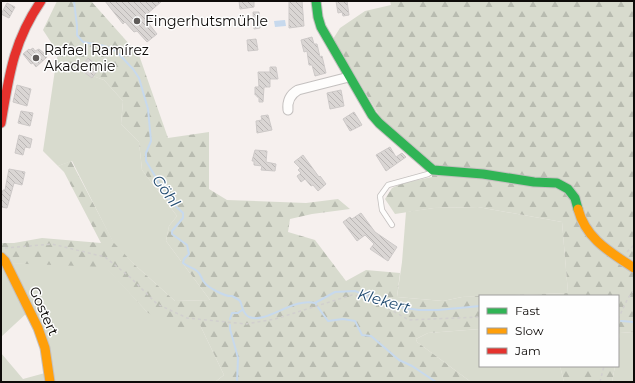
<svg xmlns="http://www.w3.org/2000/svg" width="635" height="383" font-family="Montserrat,sans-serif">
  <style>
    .grass { fill: #d8dbce }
    .forest { fill: url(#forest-firs) }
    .water { fill: #c7d9ed }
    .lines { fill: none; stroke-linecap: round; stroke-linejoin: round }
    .stream { stroke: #c7d9ed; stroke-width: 2 }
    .building { fill: url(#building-back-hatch); stroke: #cdc9c8 }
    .lane-casing { stroke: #c4c0bf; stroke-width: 6 }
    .street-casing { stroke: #c4c0bf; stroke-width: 11 }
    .fast-casing { stroke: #c4c0bf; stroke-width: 11 }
    .slow-casing { stroke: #c4c0bf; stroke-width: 11 }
    .jam-casing { stroke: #c4c0bf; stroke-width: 11 }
    .path { stroke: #d1cfce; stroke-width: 1.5; stroke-dasharray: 3 3; stroke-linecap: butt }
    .lane { stroke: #fefdfc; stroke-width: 4.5 }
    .street { stroke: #fefdfc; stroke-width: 9 }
    .fast { stroke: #30b455; stroke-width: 9 }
    .slow { stroke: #ff9f0a; stroke-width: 9 }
    .jam { stroke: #e5322d; stroke-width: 9 }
    .poi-dot { fill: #5f5b59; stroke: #fefefe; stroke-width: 1.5 }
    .labels { text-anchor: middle; stroke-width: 3; stroke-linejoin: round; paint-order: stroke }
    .poi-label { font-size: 14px; fill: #0e0b09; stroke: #fefefe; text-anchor: start }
    .street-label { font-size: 14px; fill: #0e0b09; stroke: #fefefe }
    .water-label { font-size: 15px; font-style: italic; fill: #204a70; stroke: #fefefe }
  </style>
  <defs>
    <pattern id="forest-firs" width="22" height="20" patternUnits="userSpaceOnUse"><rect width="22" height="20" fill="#d8dbce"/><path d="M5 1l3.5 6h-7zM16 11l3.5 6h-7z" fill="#b8bbb0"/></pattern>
    <pattern id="building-back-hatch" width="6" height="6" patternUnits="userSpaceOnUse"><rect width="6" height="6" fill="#dad6d4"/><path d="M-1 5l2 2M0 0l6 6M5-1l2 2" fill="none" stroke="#bab6b5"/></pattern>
  </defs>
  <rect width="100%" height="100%" fill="#f6f0ee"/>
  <path class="grass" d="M56 63 104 80 123 101 121 124 139 142 142 170 177 216 169 226 166 241 210 300 175 301 136 266 114 244 72 161 58 166 43 151Z
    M478 207 562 222 568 293 462 297 443 301 397 297 402 262 406 212 434 208Z
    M1 263 28 312 1 337Z
    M10 263 105 266 148 313 200 325 224 375 215 382H54Z
    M480 329V366H560L564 382H471L417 342 416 339 428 333Z
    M634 332V382H612L615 366H618V345L620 333Z
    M1 353 23 379 45 373 46 382H1Z"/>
  <path class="forest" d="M57 1H91L139 55 168 138 209 132V189L227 200 306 203 338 199 350 209 312 214 290 219 288 232 315 240 346 281 366 270 400 273 397 297 443 301 462 297 480 296V329L428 333 416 339 417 342 471 382H215L224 375 200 325 186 331 148 313 105 267 1 263V243H14L42 238 101 243 64 172 58 166 71 161 114 243 136 266 175 301 210 300 166 241 169 226 177 216 142 170 139 142 121 124 123 101 104 80 56 63 58 53 43 30Z
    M390 1H634V332L620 333 618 345V296H484L568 293 562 222 478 207 434 208 395 214 385 199 392 188 403 183 432 177 433 163 382 120 333 39 340 28 365 11 391 5Z
    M560 366H615L612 382H564Z"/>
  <path class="water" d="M285 20 286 26 275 27 274 21Z"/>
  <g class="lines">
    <path class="stream" d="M74 1 77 26V35L83 42 105 46 116 51 133 69 139 78 148 109 151 141 146 153V161L158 181 163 192 170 201 183 213V218L172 231V234L187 245 189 254 184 259 183 263C188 267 193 268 197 271 201 274 201 278 204 282 207 287 225 297 232 296 234 297 238 299 240 301 243 307 242 313 249 317 267 324 293 297 315 303L328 321 343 319 355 321 362 335 371 336 399 360 412 366 436 382
      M315 303 335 292 355 291 391 306 419 310H438L480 306
      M230 319 232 313H238L242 310
      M621 321 634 322
      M230 325V329L238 358 237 382"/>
  </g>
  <path class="building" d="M105 1H162L147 14 153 21 149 24 157 34 147 42 137 31 134 32 125 22 123 24Z
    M239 1H254V7L240 9Z
    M289 1H302L304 26 289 28Z
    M336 1H347L349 15 343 16 342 12 338 13Z
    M7 3 15 7 9 18 1 14Z
    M253 12H259L260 28 254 29Z
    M312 37 314 44H317L320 57 322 56 326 73 315 76 312 65H309L307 51 304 52 301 40Z
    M256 39 258 50 248 51 247 40Z
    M33 48 35 51 39 49 46 55 47 57 36 67 33 63 31 64 23 54 29 49 30 50Z
    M88 58 100 67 92 78 80 69Z
    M270 67H276L278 79H270V87H264L263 102H259V97H257V95H255V87H259L258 72H270Z
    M17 85 31 89 27 106 13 102Z
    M341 90 344 106 330 109 327 93Z
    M21 111 33 113 30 126 18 123Z
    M354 112 362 125 350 131 343 119Z
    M268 115 272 130 257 133 256 121 262 120 261 116Z
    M19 135 32 139 30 148 25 147 23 155 15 153Z
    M390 147 396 157 402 153 406 157 386 171 376 155Z
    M255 150 267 151 266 162 276 164 275 171 261 170 262 166 254 165V161H252Z
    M303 155 319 177 320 176 326 184 318 191 313 185 311 186 305 179 301 182 297 176 301 173 298 170 300 168 294 162Z
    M9 169 25 172 22 185 14 183 7 208 1 207V196L3 190H5Z
    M361 213 375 232 397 247 388 261 370 249 374 244 365 235 357 241 343 222 350 217 352 219Z"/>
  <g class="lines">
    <defs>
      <path id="lane" d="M392 225 382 210 380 196 388 185 428 174 432 171"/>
      <path id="street" d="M288 110C287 101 291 94 298 90L349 77"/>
      <path id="fast" d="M316 1 318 17 321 27 372 115 379 123 433 170 483 174 534 182 557 183 568 189 575 198 578 209"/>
      <path id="slow" d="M578 209C586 239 610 252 634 268
        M1 257 5 261 38 328 45 348 50 382"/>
      <path id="jam" d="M1 123C9 76 13 42 41 1"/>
    </defs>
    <use href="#lane" class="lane-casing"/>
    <use href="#street" class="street-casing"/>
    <use href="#fast" class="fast-casing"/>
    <use href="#slow" class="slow-casing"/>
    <use href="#jam" class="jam-casing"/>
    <path class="path" d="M5 248 52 244 105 257 131 278 157 304 187 318 246 324 275 319 352 295 368 297 409 320 480 317
      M627 252 634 245
      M618 319 628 298 634 291
      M600 382 604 366"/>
    <use href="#lane" class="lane"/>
    <use href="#street" class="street"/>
    <use href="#fast" class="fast"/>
    <use href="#slow" class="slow"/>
    <use href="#jam" class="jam"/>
  </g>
  <g class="poi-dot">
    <circle cx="137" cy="21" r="4"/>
    <circle cx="36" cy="58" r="4"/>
  </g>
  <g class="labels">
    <g class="poi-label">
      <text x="145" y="26">Fingerhutsmühle</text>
      <text x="44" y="55">Rafael Ramírez<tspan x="44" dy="16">Akademie</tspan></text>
    </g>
    <g class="street-label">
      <text transform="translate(44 311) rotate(66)" y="5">Gostert</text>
    </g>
    <g class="water-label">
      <text transform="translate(166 191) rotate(54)" y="5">Göhl</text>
      <text transform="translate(384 301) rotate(16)" y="5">Klekert</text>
    </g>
  </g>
  <rect width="635" height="383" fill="none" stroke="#0e0b09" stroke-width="4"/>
  <rect x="479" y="295" width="140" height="72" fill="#fefefe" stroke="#9e9d9c"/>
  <rect x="487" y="308" width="20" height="6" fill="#30b455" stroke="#9e9d9c"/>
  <text x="515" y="315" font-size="12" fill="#0e0b09">Fast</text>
  <rect x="487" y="328" width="20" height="6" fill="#ff9f0a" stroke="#9e9d9c"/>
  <text x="515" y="335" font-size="12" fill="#0e0b09">Slow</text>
  <rect x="487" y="348" width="20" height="6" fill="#e5322d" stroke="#9e9d9c"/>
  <text x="515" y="355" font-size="12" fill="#0e0b09">Jam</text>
</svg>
